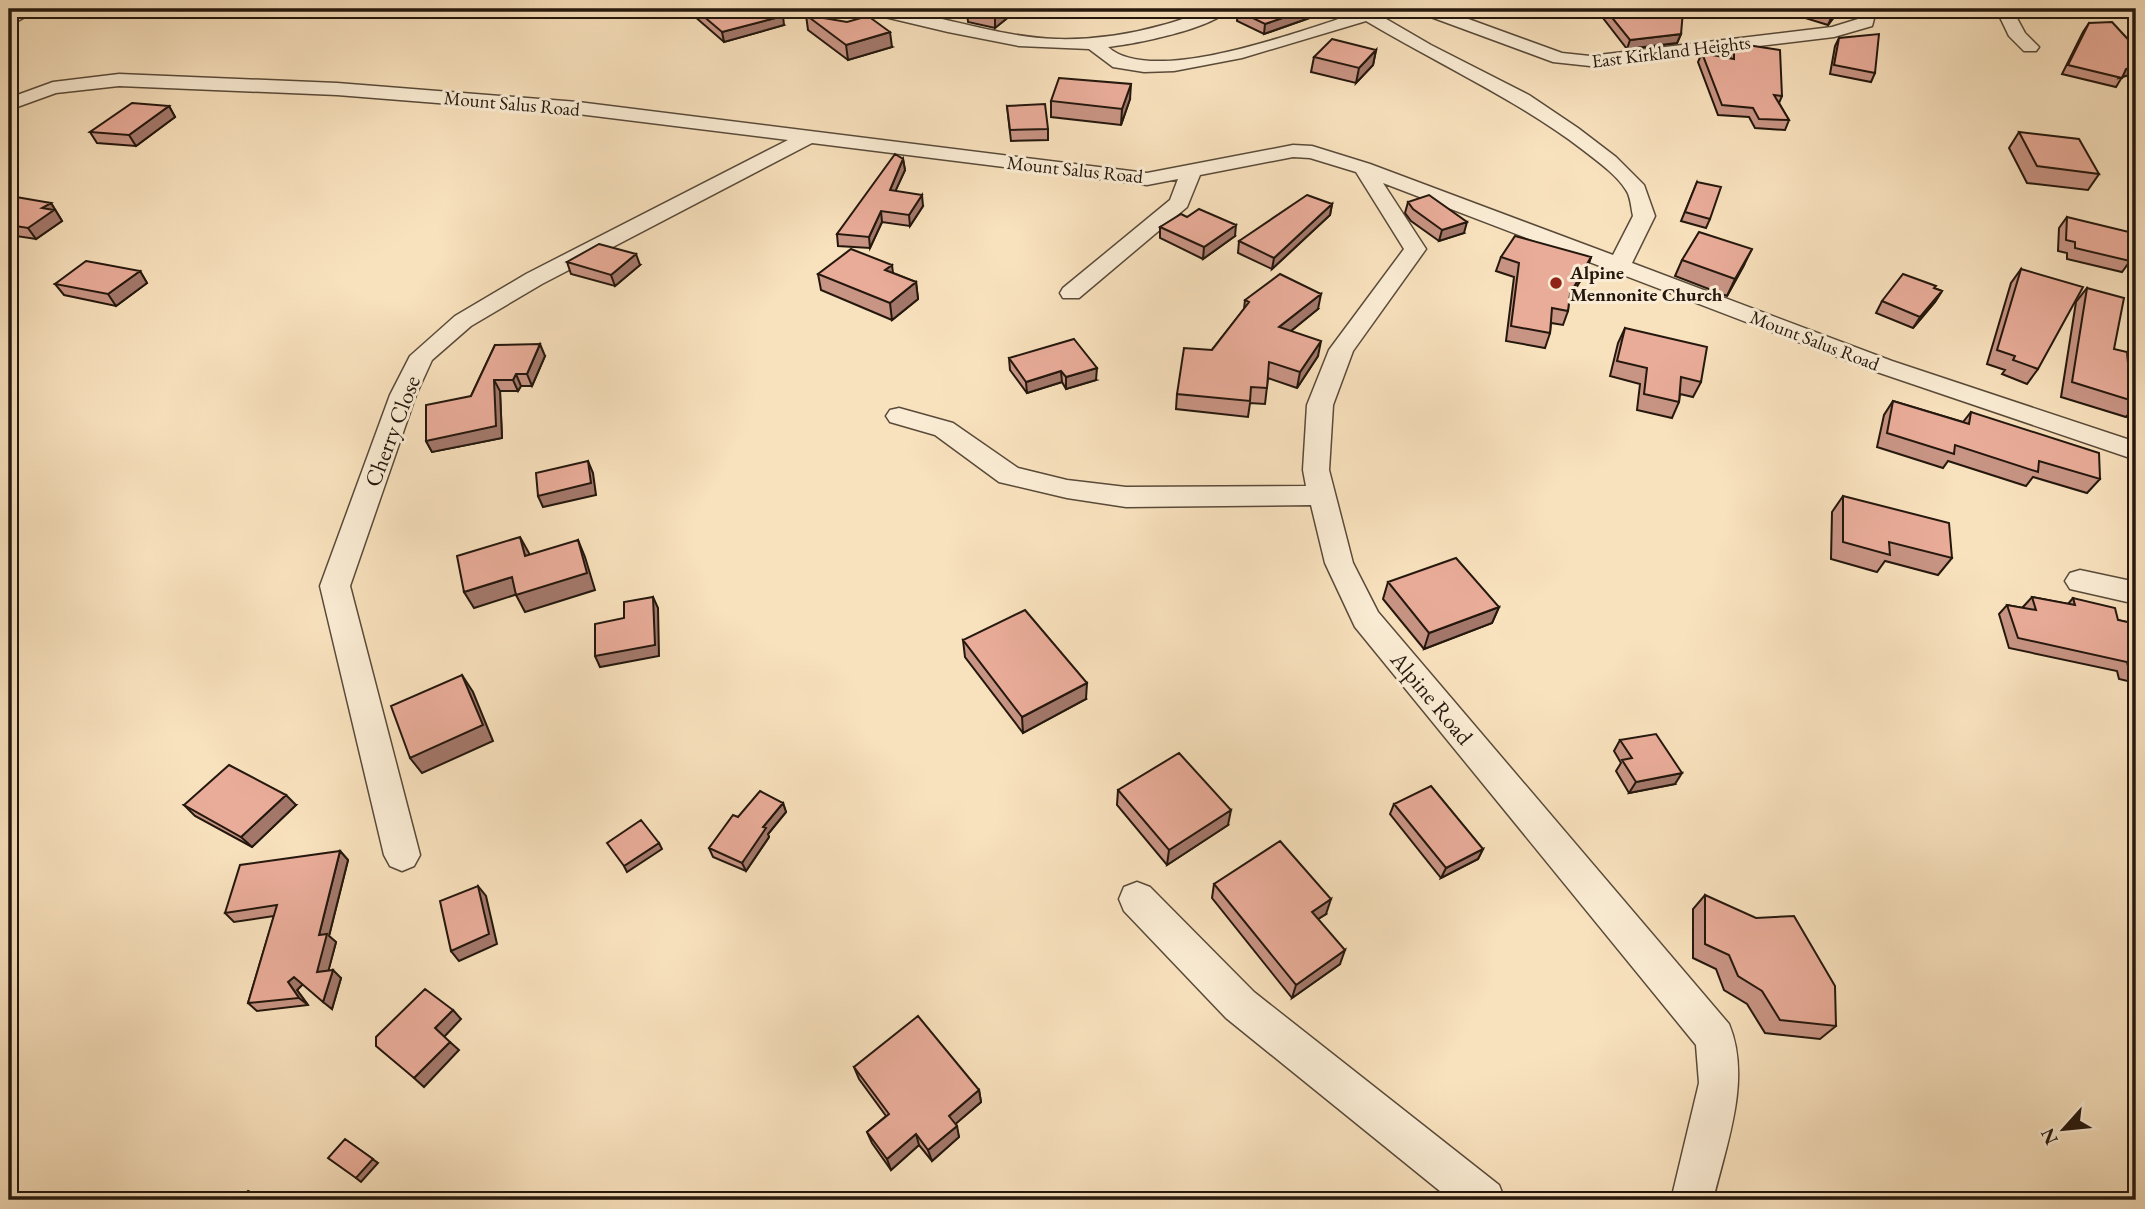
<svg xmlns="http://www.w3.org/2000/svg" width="2145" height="1209" font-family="'EB Garamond',serif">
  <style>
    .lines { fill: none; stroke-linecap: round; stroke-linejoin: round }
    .minor-casing { stroke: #594a39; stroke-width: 3 }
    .minor { fill: #faecd4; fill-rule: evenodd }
    .wall { fill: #c89484; stroke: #24170d; stroke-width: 2 }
    .shaded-wall { fill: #a3786b; stroke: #24170d; stroke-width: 2 }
    .building { fill: #e9ac99; stroke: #24170d; stroke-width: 2 }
    .poi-dot { fill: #8f2418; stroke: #faecd4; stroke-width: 2.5 }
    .labels { text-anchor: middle; stroke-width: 6; stroke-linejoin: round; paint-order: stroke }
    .far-street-label { font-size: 19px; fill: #24170d; stroke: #faecd4 }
    .far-poi-label { font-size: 19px; font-weight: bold; fill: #24170d; stroke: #faecd4; text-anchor: start }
    .street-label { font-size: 23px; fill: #24170d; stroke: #faecd4 }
  </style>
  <rect width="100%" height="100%" fill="#f8e1bd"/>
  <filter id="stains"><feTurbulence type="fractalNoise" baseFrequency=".00286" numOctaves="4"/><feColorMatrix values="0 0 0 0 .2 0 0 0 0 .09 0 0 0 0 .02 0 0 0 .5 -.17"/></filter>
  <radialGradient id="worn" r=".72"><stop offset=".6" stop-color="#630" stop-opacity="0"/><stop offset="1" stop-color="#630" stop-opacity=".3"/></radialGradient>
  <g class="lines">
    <defs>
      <path id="minor" d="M19 9H39L9 26V14Z
        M866 9C930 9 991 37 1056 39 1092 40 1128 35 1163 25 1186 19 1206 8 1229 9 1212 29 1135 44 1108 47 1152 87 1300 31 1354 14L1349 9H1369L1431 45 1529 95 1578 128 1616 157 1644 185 1655 216 1632 263 1892 361 2136 442V460L1874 371 1383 183 1426 249 1353 351 1333 405 1329 470 1353 563 1378 612 1729 1024C1752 1079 1726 1145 1713 1200H1671L1699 1083 1696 1045 1355 627 1325 563 1311 505 1126 507 1067 498 999 482 935 435 890 422 886 416 890 410 899 408 953 423 1018 468 1067 480 1126 487 1306 486 1303 470 1307 405 1329 350 1404 249 1356 172 1310 158 1293 157 1200 175 1187 207 1079 298H1063L1060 293 1063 288 1170 200 1178 179 1147 185 812 143 542 284 471 326 432 360 416 395 350 586 420 855 414 866 402 871 390 866 384 855 320 586 390 395 410 356 455 316 526 274 788 140 578 114 337 95 119 86 56 93 9 110V98L53 82 119 74 337 83 578 102 1147 173 1293 145 1312 146 1370 164 1613 255 1633 216C1631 208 1631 197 1626 190 1617 175 1597 161 1583 150 1516 99 1438 64 1366 21L1242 58 1174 71 1144 72 1113 67 1089 49 1019 46 948 32 868 13Z
        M1418 9H1441L1562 53 1590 56 1832 27 1858 19 1855 9H1871L1875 15 1872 26 1834 37 1590 66 1553 62 1420 13Z
        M1996 9H2012L2025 33 2039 47 2036 51H2024L2009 36Z
        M2080 570 2136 582V604L2070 589 2065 581 2070 573Z
        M1137 882 1150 887 1254 992 1499 1185 1505 1200H1451L1226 1018 1124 911 1119 899 1124 887Z"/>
    </defs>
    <use href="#minor" class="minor-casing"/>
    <use href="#minor" class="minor"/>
  </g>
  <path class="wall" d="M686 9H758L784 25 724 42Z
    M1244 9H1335L1264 34 1237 21 1238 11Z
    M1596 9H1665L1681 34 1677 43 1627 49Z
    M1783 9H1840L1828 25 1805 18 1807 14Z
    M1016 11 995 28 968 22 967 12Z
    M806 15 892 47 848 60 808 30Z
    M2089 23 2136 73 2122 77 2116 87 2062 74 2083 32Z
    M1839 38 1875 73 1871 82 1830 74 1835 46Z
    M1734 43 1782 96 1779 103 1789 120 1785 130 1755 128 1749 117 1718 115 1698 62 1702 53 1730 59 1731 52Z
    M1376 50 1373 65 1356 83 1311 72 1314 57Z
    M1130 99 1121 125 1051 117V101Z
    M169 106 175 117 136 146 97 143 90 132Z
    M1007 106 1048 129V140L1011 141Z
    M2019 132 2099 174 2088 190 2027 183 2009 148Z
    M903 159 905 170 895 191 923 206 910 226 882 222 870 248 838 246 837 234Z
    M1697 182 1710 219 1706 228 1681 221Z
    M9 202 51 203 62 221 36 239 9 235Z
    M1408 202 1464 233 1439 241 1411 221 1405 213Z
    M1332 204 1330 215 1272 269 1238 253 1239 241Z
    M1187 217 1235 236 1203 259 1160 238V227Z
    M2067 217 2130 261 2122 272 2067 259V253L2058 251 2059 228Z
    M1501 257H1591L1586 271 1569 300 1568 311 1563 325 1551 323 1550 333 1545 348 1506 341 1514 277 1496 271Z
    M1682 260 1744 265 1727 296 1675 276Z
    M567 262 640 265 615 286 571 274Z
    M2021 269 2038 369 2027 384 2002 374 2005 370 1987 364 2011 283Z
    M140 271 147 283 116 306 64 295 55 284Z
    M893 273 916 282 918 299 892 320 821 290 818 274Z
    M1934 288 1942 291 1935 302 1913 328 1876 313 1882 301Z
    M2087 288 2114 349 2129 374 2136 376V406L2126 417 2061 397 2076 302Z
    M1245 300 1318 309 1291 331 1318 356 1297 388 1268 378 1265 404 1250 403 1248 417 1176 409 1177 394 1244 309Z
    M1625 328 1701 382 1693 397 1680 394 1679 402 1672 418 1637 410 1640 384 1610 376 1618 343Z
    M495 345 545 356 532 386H521L518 391H500L502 438 432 452 426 441 471 396Z
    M1009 358 1096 380 1066 389 1062 382 1027 393 1010 370Z
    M1893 401 1963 422 1971 412 2100 479 2087 493 2033 477 2026 486 1948 461 1943 468 1877 447 1884 415Z
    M1843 496 1952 558 1938 575 1885 561 1877 572 1831 559 1832 512Z
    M1388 582 1499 607 1492 623 1424 649 1383 599Z
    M2032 597 2068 604 2073 598 2118 620 2136 624V683L2119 679 2117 671 2009 648 1999 614 2007 605 2023 608V607Z
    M963 640 1086 699 1023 733 965 657Z
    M1620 740 1675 784 1629 793 1616 771 1621 763 1614 751Z
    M1118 790 1228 825 1167 865 1117 805Z
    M783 803 786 812 768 834 769 837 746 871 713 857 709 848 738 817Z
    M1394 804 1483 849 1478 859 1441 878 1390 814Z
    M184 805H296L252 847 195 816Z
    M340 851 348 860 329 936 336 942 328 971 341 978 332 1009 303 984 297 990 308 1005 257 1011 248 1003 274 916 234 922 225 913Z
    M1214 884 1326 914 1318 919 1340 964 1292 998 1212 898Z
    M1705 895 1836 1026 1820 1039 1765 1033 1747 1004 1724 990 1716 969 1693 958V909Z
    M854 1067 979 1090 981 1102 955 1124 959 1137 932 1161 919 1145 891 1170 872 1143 867 1132 886 1116 859 1079Z"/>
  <path class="shaded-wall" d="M1006 9H1016V11L995 28V18Z
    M1309 9H1335L1264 34 1265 24Z
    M1838 9H1840L1828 25 1832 16Z
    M783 16 784 25 724 42 722 32Z
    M890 32 892 47 848 60 846 45Z
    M1681 34 1677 43 1627 49 1630 40Z
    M1376 50 1373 65 1356 83 1359 68Z
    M2136 66V73L2119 78 2126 69Z
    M1131 84 1130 99 1121 125 1122 109Z
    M169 106 175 117 136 146 129 135Z
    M903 159 905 170 891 201 890 190Z
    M922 195 923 206 910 226 909 215Z
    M51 203 62 221 36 239 28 228 42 208Z
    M1332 204 1330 215 1272 269 1274 258Z
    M881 211 882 222 870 248 869 237Z
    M1467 222 1464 233 1439 241 1442 230Z
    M1236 225 1235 236 1203 259 1204 247Z
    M1752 249 1744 265 1727 296 1735 279Z
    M636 254 640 265 615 286 611 275Z
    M1591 257 1586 271 1564 308 1570 294Z
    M892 265 894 281 885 270Z
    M140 271 147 283 116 306 108 294Z
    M916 282 918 299 892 320 890 303Z
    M1942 291 1935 302 1913 328 1920 317Z
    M1321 294 1318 309 1276 343 1279 327Z
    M1321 341 1318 356 1297 388 1300 372Z
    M540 344 545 356 532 386 527 374Z
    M1097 368 1096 380 1066 389V377Z
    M1061 371 1062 382 1027 393 1026 382Z
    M516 374 521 386 518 391 513 380Z
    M494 380 500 391 502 438 432 452 426 441Z
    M588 461 593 473 596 495 543 507 538 496Z
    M520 537 529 553 534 573 525 556Z
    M578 540 585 557 595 590 525 612 516 595Z
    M512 577 521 593 474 608 464 592Z
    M653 597 658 608 659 656 600 667 595 656Z
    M1499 607 1492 623 1424 649 1429 633Z
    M462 675 473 692 493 741 422 773 410 758Z
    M1087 683 1086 699 1023 733 1022 717Z
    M1682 773 1675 784 1629 793 1636 782Z
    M286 795 296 805 252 847 241 837Z
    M783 803 786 812 768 834 769 837 746 871 742 863 763 827Z
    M1231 810 1228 825 1167 865 1169 850Z
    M659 843 662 849 627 872 624 866Z
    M1483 849 1478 859 1441 878 1446 868Z
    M340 851 348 860 329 936 336 942 326 980 317 972 319 935Z
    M478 886 486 896 497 944 459 961 451 951Z
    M1331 899 1326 914 1307 926 1312 912Z
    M1345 950 1340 964 1292 998 1296 985Z
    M333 970 341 978 332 1009 323 1002Z
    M294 977 303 984 297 990 308 1005 299 998 288 982Z
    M453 1010 461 1019 444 1037 435 1028Z
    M450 1042 459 1050 424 1087 414 1078Z
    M979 1090 981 1102 952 1127 949 1116Z
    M957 1126 959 1137 932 1161 928 1150Z
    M916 1134 919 1145 891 1170 887 1159Z
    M350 1143 378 1163 361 1182 356 1178Z
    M248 1191 266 1200H261Z"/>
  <path class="building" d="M695 9H758L783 16 722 32Z
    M971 9H1006L995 18 967 12Z
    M1244 9H1309L1265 24 1238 11Z
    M1605 9H1665L1683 11 1681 34 1630 40Z
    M1809 9H1838L1832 16Z
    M806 15 847 22 868 16 890 32 846 45Z
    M2112 22 2136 48V66L2126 69 2122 78 2068 65 2089 23Z
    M1879 34 1875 73 1834 65 1839 38Z
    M1332 39 1376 50 1359 68 1314 57Z
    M1734 43 1780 50 1782 96 1774 95 1789 120 1759 119 1753 108 1722 105 1702 53 1734 59Z
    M1059 78 1131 84 1122 109 1051 101Z
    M132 103 169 106 129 135 90 132Z
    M1045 104 1048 129 1010 130 1007 106Z
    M2019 132 2079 139 2099 174 2037 166Z
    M895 154 903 159 890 190 922 195 909 215 881 211 869 237 837 234Z
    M1697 182 1721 187 1710 219 1685 212Z
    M1307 195 1332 204 1274 258 1239 241Z
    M1429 195 1467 222 1442 230 1413 209 1408 202Z
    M16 197 51 203 42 208 54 210 28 228 9 225V202Z
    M1199 209 1236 225 1204 247 1160 227 1181 214 1187 217Z
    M2067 217 2129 232 2130 261 2075 248V242L2066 240Z
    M1699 232 1752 249 1735 279 1682 260Z
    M1515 236 1591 257 1570 294 1568 311 1552 308 1550 333 1511 326 1519 263 1501 257Z
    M599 244 636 254 611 275 567 262Z
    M851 249 892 265 885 270 916 282 890 303 818 274Z
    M86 261 140 271 108 294 55 284Z
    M2021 269 2083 287 2038 369 2013 360 2015 356 1997 350Z
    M1280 274 1321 294 1279 327 1321 341 1300 372 1269 362 1267 388 1251 387 1250 401 1177 394 1184 348 1212 350 1249 302 1245 300Z
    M1903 274 1936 286 1934 288 1942 291 1920 317 1882 301Z
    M2087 288 2124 298 2114 349 2127 352 2129 374 2136 376V402L2072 382Z
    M1625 328 1707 347 1701 382 1681 377 1679 402 1644 394 1647 368 1617 361Z
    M1074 339 1097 368 1066 377 1061 371 1026 382 1009 358Z
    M540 344 527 374H516L513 380H494L496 426 426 441V405L471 396 495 345Z
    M1893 401 1969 424 1971 412 2099 453 2100 479 2039 461 2038 472 1955 445 1954 454 1887 433Z
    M588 461 591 483 538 496 536 473Z
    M1843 496 1949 523 1952 558 1889 542 1890 555 1843 542Z
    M520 537 525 556 578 540 587 573 516 595 512 577 464 592 457 556Z
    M1456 558 1499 607 1429 633 1388 582Z
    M653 597 655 645 595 656V624L624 618V602Z
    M2032 597 2075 605 2073 598 2115 608 2118 620 2136 624V671L2129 670 2127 662 2018 638 2007 605 2036 610Z
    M1025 610 1087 683 1022 717 963 640Z
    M462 675 483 725 410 758 391 706Z
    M1656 734 1682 773 1636 782 1622 760 1632 758 1620 740Z
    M1179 753 1231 810 1169 850 1118 790Z
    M229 765 286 795 241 837 184 805Z
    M1431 786 1483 849 1446 868 1394 804Z
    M760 791 783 803 763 827 766 828 742 863 709 848 733 815 738 817Z
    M641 820 659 843 624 866 607 843Z
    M1280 841 1331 899 1312 912 1345 950 1296 985 1214 884Z
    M340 851 319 935 327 934 317 972 333 970 323 1002 294 977 288 982 299 998 248 1003 277 905 225 913 240 865Z
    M478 886 489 934 451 951 440 901Z
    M1705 895 1756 918 1794 916 1835 986 1836 1026 1780 1020 1762 991 1738 976 1729 955 1705 944Z
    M425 989 453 1010 435 1028 450 1042 414 1078 376 1046V1037Z
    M918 1016 979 1090 949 1116 957 1126 928 1150 916 1134 887 1159 867 1132 889 1114 854 1067Z
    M345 1139 373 1159 356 1178 328 1158Z
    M248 1191 261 1200H239Z"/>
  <circle class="poi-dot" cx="1556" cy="283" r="7"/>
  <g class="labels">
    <g class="far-street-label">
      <text transform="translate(1671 51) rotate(-7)" y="7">East Kirkland Heights</text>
      <text transform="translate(512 103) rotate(5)" y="7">Mount Salus Road</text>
      <text transform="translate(1075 169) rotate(6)" y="7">Mount Salus Road</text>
      <text transform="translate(1815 340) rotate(21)" y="7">Mount Salus Road</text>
    </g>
    <g class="far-poi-label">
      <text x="1570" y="279">Alpine<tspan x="1570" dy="22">Mennonite Church</tspan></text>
    </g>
    <g class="street-label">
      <text transform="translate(392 431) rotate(-69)" y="8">Cherry Close</text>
      <text transform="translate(1432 698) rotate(50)" y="8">Alpine Road</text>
    </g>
  </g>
  <rect width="2145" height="1209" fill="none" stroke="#f8e1bd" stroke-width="35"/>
  <rect x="10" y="10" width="2124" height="1188" fill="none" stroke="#24170d" stroke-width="3.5"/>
  <rect x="18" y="18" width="2110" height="1174" fill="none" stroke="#24170d" stroke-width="2"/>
  <g transform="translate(2064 1129) rotate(243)" stroke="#faecd4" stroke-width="5" paint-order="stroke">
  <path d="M0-5L12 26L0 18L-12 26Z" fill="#24170d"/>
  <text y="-10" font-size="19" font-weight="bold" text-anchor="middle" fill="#24170d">N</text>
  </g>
  <rect width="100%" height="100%" filter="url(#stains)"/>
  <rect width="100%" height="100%" fill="url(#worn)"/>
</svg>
